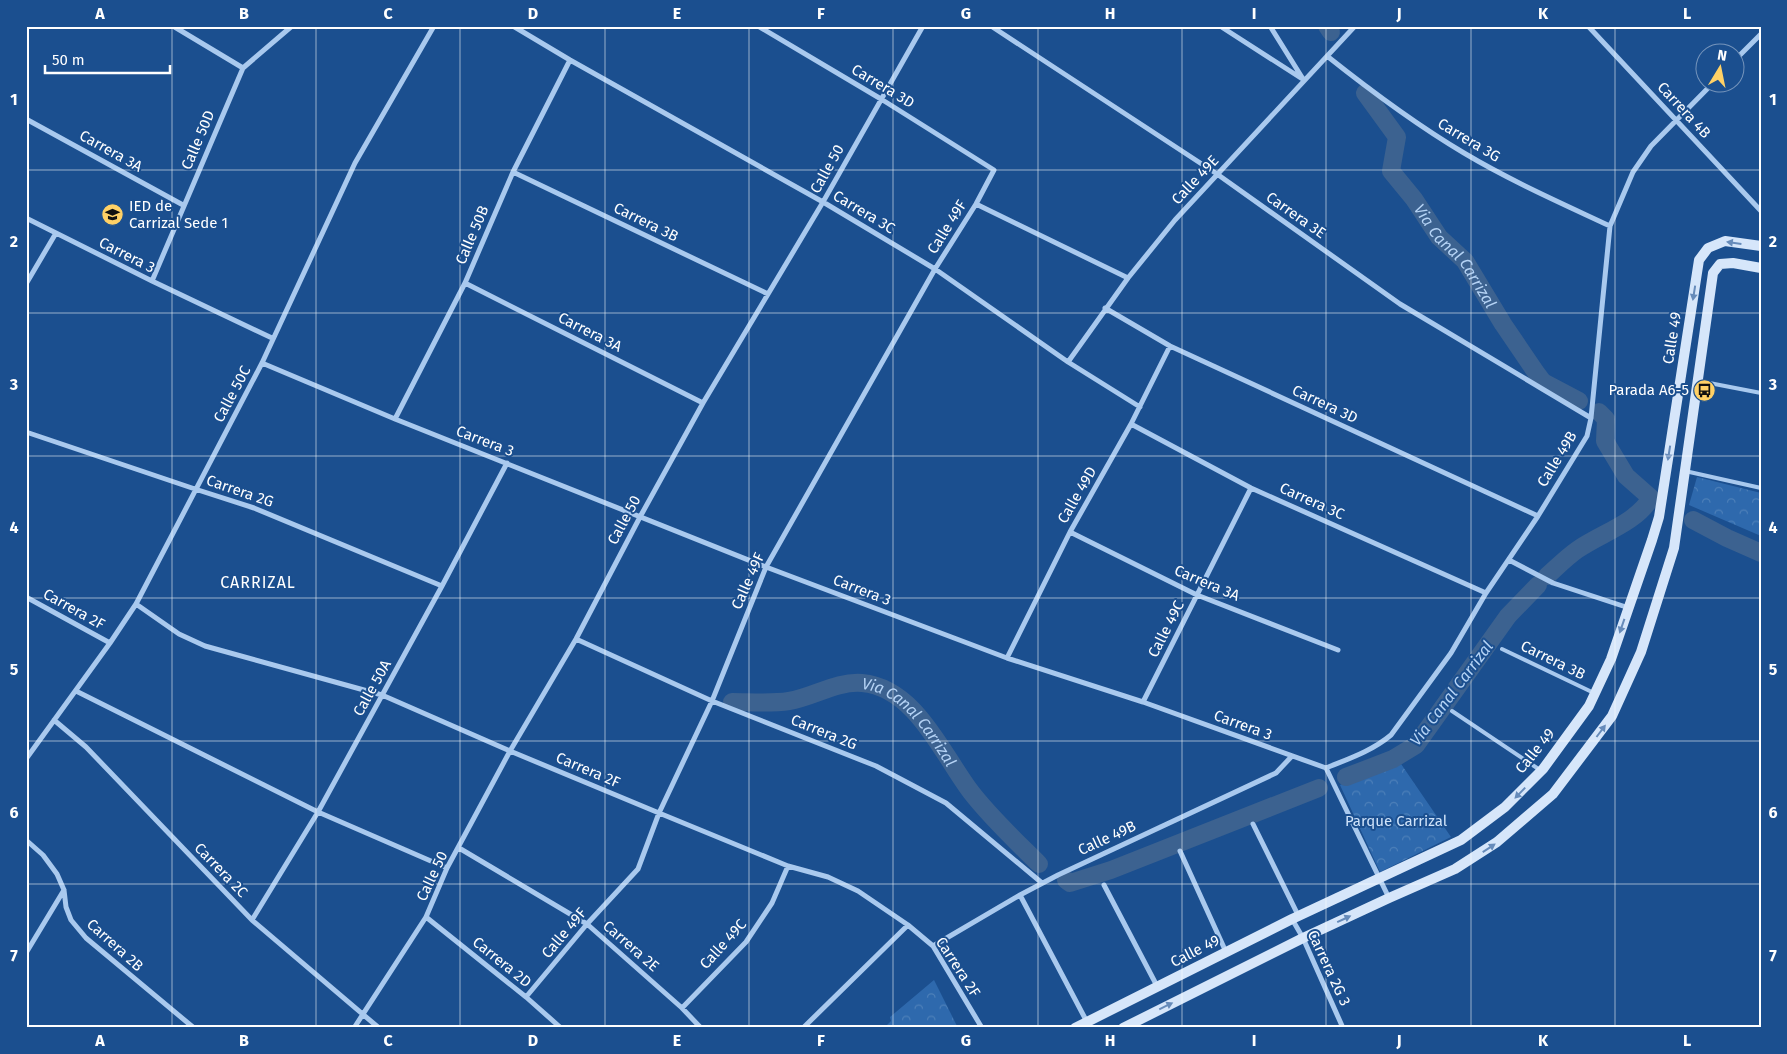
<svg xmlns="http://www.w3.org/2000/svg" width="1787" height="1054" font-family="'Fira Sans',sans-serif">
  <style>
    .park { fill: url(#park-crowns) }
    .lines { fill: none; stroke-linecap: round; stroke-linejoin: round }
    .canal { stroke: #3c6290; stroke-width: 18 }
    .lane { stroke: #a9c9ee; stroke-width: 4 }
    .street { stroke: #a9c9ee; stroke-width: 5 }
    .secondary { stroke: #d6e6fa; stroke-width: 10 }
    .oneway { fill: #668bba }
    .grid { fill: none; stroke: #fff; stroke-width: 1; stroke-opacity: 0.55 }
    .labels { text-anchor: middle; stroke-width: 4; stroke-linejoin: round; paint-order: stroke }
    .street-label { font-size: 15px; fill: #fff; stroke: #1b4f8f }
    .poi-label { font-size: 15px; fill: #fff; stroke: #1b4f8f; text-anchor: start }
    .park-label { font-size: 15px; fill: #cfe3fa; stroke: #1b4f8f }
    .water-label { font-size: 16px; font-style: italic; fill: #b5d3f5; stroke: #1b4f8f }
    .neighbourhood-label { font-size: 16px; letter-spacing: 1px; fill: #fff; stroke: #1b4f8f }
    .neatline { fill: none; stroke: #fff; stroke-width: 2 }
    .grid-label { font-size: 16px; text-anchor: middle; font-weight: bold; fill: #fff }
  </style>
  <defs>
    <pattern id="park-crowns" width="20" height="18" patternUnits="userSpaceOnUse" patternTransform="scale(1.25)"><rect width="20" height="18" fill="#2e69ad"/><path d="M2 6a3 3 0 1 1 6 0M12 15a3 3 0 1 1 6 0" fill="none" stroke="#4d80b9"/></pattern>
  </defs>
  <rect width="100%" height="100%" fill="#1b4f8f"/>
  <path class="park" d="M1697 477 1761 493V536L1689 505Z
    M1399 761 1451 837 1380 872 1340 785Z
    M934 980 958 1028H884L891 1021 890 1017Z"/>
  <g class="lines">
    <g class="canal">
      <path d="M1327 26 1331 32"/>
      <path id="s1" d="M1365 93 1397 137 1391 171 1414 199 1439 237 1465 261 1503 324 1537 374 1543 382 1579 401"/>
      <path d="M1693 520 1727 538 1761 553"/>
      <path d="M1547 576C1557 567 1567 557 1577 550 1601 533 1635 524 1651 498L1626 476 1605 441 1606 419 1599 412"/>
      <path id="s2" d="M732 702C750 702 771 704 789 701 814 697 836 681 862 683 916 688 942 754 971 792 991 818 1016 841 1039 864"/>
      <path d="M1346 777 1393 759 1416 745 1508 616 1538 585"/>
      <path d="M1066 880 1070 883 1111 870 1319 788"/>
    </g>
    <path class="lane" d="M1699 381 1761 393
      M1685 471 1761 488
      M1502 649 1594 693
      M1452 711 1540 770"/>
    <path class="street" d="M173 26 243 68
      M513 26 570 60 823 202 935 269 1068 362 1140 407
      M991 26 1217 174 1400 304 1591 418
      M1220 26 1304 80
      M1270 26 1303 79
      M1588 26 1761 211
      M1327 56C1371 91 1415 124 1464 153 1511 181 1561 203 1610 226
      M1734 61 1761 34
      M26 119 183 205
      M513 172 768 294
      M976 204 1128 278
      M26 218 152 281 272 338
      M152 281 243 68 292 26
      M465 283 703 403
      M26 284 56 233
      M1105 308 1170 346 1538 516
      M1068 362 1128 278 1175 220 1355 26
      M262 363 395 419 766 567 1007 658 1143 702 1326 768 1389 898
      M395 419 465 283 513 172 570 60
      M1131 424 1251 488 1486 593
      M26 432 195 489 254 508 442 586
      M1070 532 1197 595 1338 650
      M1509 560 1553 583 1629 608
      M26 597 110 643
      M136 604 179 634 205 646 382 695 510 751 659 813 788 866 828 877 858 891 908 925 933 946 982 1028
      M576 639 712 701 876 766 946 803 1042 883
      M1007 658 1070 532 1131 424 1170 346
      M76 691 318 812 447 868
      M1143 702 1251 488
      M54 720 86 747 252 920 379 1028
      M26 759 110 643 136 604 262 363 355 163 434 26
      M1326 768C1348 759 1372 751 1391 735L1451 653 1486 593 1538 516 1587 436 1591 418 1610 226 1633 172 1651 146 1714 82
      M1253 824 1298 915
      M26 840 43 855 57 874 64 890 66 907 71 920 86 938 194 1028
      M459 848 587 924 682 1008 701 1028
      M1180 851 1226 952
      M1104 885 1157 986
      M1020 895 1087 1022
      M426 917 526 997 561 1028
      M1292 919 1303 938 1343 1028
      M252 920 318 812 442 586 507 463
      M933 946 1020 895 1058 875 1276 773 1292 756
      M26 953 64 890
      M526 997 587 924 638 869 659 813 712 701 766 567 935 269 976 204 994 170 881 99 758 26
      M682 1008 746 942 772 903 788 866
      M354 1028 426 917 447 868 510 751 576 639 640 517 703 403 823 202 923 26
      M803 1028 908 925"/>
    <path class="secondary" d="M1075 1028 1292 919 1461 840 1505 807 1543 769 1589 706 1611 659 1652 540 1659 517 1699 260 1708 248 1725 241 1761 246
      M1123 1028 1303 938 1389 898 1455 869 1497 842 1553 794 1612 716 1641 652 1674 548 1713 273 1720 264 1733 263 1761 268"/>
  </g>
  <defs><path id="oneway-solid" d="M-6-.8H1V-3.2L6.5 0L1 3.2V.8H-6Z" transform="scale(1.25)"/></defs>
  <g class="oneway">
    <use href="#oneway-solid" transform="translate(1734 243) rotate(-172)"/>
    <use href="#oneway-solid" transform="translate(1694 293) rotate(99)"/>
    <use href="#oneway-solid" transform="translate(1669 453) rotate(99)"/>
    <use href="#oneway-solid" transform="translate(1622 626) rotate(109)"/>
    <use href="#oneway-solid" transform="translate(1601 731) rotate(-53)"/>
    <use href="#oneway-solid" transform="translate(1520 793) rotate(134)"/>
    <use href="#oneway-solid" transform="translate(1489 848) rotate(-33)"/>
    <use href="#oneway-solid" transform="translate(1344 919) rotate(-25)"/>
    <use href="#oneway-solid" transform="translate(1166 1006) rotate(-26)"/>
  </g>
  <path class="grid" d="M172 26V1028M316 26V1028M460 26V1028M605 26V1028M749 26V1028M893 26V1028M1038 26V1028M1182 26V1028M1326 26V1028M1471 26V1028M1615 26V1028M26 170H1761M26 313H1761M26 456H1761M26 598H1761M26 741H1761M26 884H1761"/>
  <defs>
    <symbol id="school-disc" viewBox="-11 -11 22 22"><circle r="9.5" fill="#ffd166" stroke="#1b4f8f"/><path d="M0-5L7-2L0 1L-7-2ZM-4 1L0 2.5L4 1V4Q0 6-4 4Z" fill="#111"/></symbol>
    <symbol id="bus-disc" viewBox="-11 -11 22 22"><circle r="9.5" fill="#ffd166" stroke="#1b4f8f"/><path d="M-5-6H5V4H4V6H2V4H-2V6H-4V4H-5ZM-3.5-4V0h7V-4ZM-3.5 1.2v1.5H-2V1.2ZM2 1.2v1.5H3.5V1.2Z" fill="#111"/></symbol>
  </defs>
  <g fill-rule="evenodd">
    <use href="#school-disc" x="100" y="202" width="25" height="25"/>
    <use href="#bus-disc" x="1692" y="378" width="25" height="25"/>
  </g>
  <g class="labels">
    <g class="street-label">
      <text transform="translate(883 86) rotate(31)" y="5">Carrera 3D</text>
      <text transform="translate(1684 110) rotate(47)" y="5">Carrera 4B</text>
      <text transform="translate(198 140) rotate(-67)" y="5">Calle 50D</text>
      <text transform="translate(1469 140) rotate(31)" y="5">Carrera 3G</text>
      <text transform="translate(111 151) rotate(29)" y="5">Carrera 3A</text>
      <text transform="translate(827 169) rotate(-61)" y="5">Calle 50</text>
      <text transform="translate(1195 180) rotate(-47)" y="5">Calle 49E</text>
      <text transform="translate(864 212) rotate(31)" y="5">Carrera 3C</text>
      <text transform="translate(1296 215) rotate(35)" y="5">Carrera 3E</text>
      <text transform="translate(646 222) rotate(26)" y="5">Carrera 3B</text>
      <text transform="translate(947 227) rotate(-58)" y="5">Calle 49F</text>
      <text transform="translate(472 235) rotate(-67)" y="5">Calle 50B</text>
      <text transform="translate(127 255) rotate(27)" y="5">Carrera 3</text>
      <text transform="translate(590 332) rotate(27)" y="5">Carrera 3A</text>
      <text transform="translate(1672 338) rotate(-81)" y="5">Calle 49</text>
      <text transform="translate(232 394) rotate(-62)" y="5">Calle 50C</text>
      <text transform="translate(1325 404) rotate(25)" y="5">Carrera 3D</text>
      <text transform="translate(485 441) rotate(21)" y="5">Carrera 3</text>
      <text transform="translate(1557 459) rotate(-59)" y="5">Calle 49B</text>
      <text transform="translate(240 491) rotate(19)" y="5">Carrera 2G</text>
      <text transform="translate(1077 495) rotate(-60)" y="5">Calle 49D</text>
      <text transform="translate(1312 501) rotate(24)" y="5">Carrera 3C</text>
      <text transform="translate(624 520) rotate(-62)" y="5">Calle 50</text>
      <text transform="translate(748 581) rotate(-66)" y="5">Calle 49F</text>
      <text transform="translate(1207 583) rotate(23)" y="5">Carrera 3A</text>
      <text transform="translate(862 590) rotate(21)" y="5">Carrera 3</text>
      <text transform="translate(74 609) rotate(29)" y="5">Carrera 2F</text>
      <text transform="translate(1166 629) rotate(-63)" y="5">Calle 49C</text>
      <text transform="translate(1553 660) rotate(26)" y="5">Carrera 3B</text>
      <text transform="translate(372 688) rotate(-61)" y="5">Calle 50A</text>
      <text transform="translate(1243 725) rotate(20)" y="5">Carrera 3</text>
      <text transform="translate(824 732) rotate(22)" y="5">Carrera 2G</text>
      <text transform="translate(1535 751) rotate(-51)" y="5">Calle 49</text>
      <text transform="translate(588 770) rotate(23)" y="5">Carrera 2F</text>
      <text transform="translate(1107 838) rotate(-25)" y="5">Calle 49B</text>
      <text transform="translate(221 870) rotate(46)" y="5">Carrera 2C</text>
      <text transform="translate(432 876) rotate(-65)" y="5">Calle 50</text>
      <text transform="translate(564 933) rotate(-50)" y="5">Calle 49F</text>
      <text transform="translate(723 944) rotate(-48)" y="5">Calle 49C</text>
      <text transform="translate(115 945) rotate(42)" y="5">Carrera 2B</text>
      <text transform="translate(631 946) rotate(41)" y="5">Carrera 2E</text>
      <text transform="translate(1195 951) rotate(-27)" y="5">Calle 49</text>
      <text transform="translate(502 962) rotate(39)" y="5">Carrera 2D</text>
      <text transform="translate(958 967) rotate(57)" y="5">Carrera 2F</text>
      <text transform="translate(1329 968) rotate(65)" y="5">Carrera 2G 3</text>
    </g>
    <g class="poi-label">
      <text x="129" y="211">IED de<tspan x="129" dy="17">Carrizal Sede 1</tspan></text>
      <text x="1689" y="395" text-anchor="end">Parada A6-5</text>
    </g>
    <g class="park-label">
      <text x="1396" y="826">Parque Carrizal</text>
    </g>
    <g class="water-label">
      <text dy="6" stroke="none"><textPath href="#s1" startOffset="196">Via Canal Carrizal</textPath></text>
      <text transform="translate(1451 693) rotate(-53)" y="6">Via Canal Carrizal</text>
      <text dy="6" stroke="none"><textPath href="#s2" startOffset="196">Via Canal Carrizal</textPath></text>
    </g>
    <g class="neighbourhood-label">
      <text x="258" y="588">CARRIZAL</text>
    </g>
  </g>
  <rect width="1787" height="1054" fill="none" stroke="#1b4f8f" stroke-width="55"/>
  <g transform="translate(1720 68) rotate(10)"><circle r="24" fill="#1b4f8f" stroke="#7695bc"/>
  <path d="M0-4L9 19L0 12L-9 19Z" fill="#ffd166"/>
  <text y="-8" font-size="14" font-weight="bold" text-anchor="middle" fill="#ffffff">N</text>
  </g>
  <path d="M45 65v8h125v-8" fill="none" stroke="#ffffff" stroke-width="2.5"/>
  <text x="52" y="65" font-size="15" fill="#ffffff" stroke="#1b4f8f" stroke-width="4" paint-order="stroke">50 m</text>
  <rect x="28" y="28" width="1732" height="998" class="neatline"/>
  <g class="grid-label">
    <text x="100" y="19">A</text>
    <text x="244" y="19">B</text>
    <text x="388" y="19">C</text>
    <text x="533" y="19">D</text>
    <text x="677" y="19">E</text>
    <text x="821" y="19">F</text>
    <text x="966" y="19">G</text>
    <text x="1110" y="19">H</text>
    <text x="1254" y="19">I</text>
    <text x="1399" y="19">J</text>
    <text x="1543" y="19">K</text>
    <text x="1687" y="19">L</text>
    <text x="14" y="105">1</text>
    <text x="1773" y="105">1</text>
    <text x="14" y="247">2</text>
    <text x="1773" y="247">2</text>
    <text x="14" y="390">3</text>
    <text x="1773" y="390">3</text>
    <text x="14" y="533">4</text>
    <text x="1773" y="533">4</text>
    <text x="14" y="675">5</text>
    <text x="1773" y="675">5</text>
    <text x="14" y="818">6</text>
    <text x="1773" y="818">6</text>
    <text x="14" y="961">7</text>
    <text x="1773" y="961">7</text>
    <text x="100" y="1046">A</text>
    <text x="244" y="1046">B</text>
    <text x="388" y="1046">C</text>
    <text x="533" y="1046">D</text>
    <text x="677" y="1046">E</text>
    <text x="821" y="1046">F</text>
    <text x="966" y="1046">G</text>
    <text x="1110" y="1046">H</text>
    <text x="1254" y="1046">I</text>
    <text x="1399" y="1046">J</text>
    <text x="1543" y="1046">K</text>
    <text x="1687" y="1046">L</text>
  </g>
</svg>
